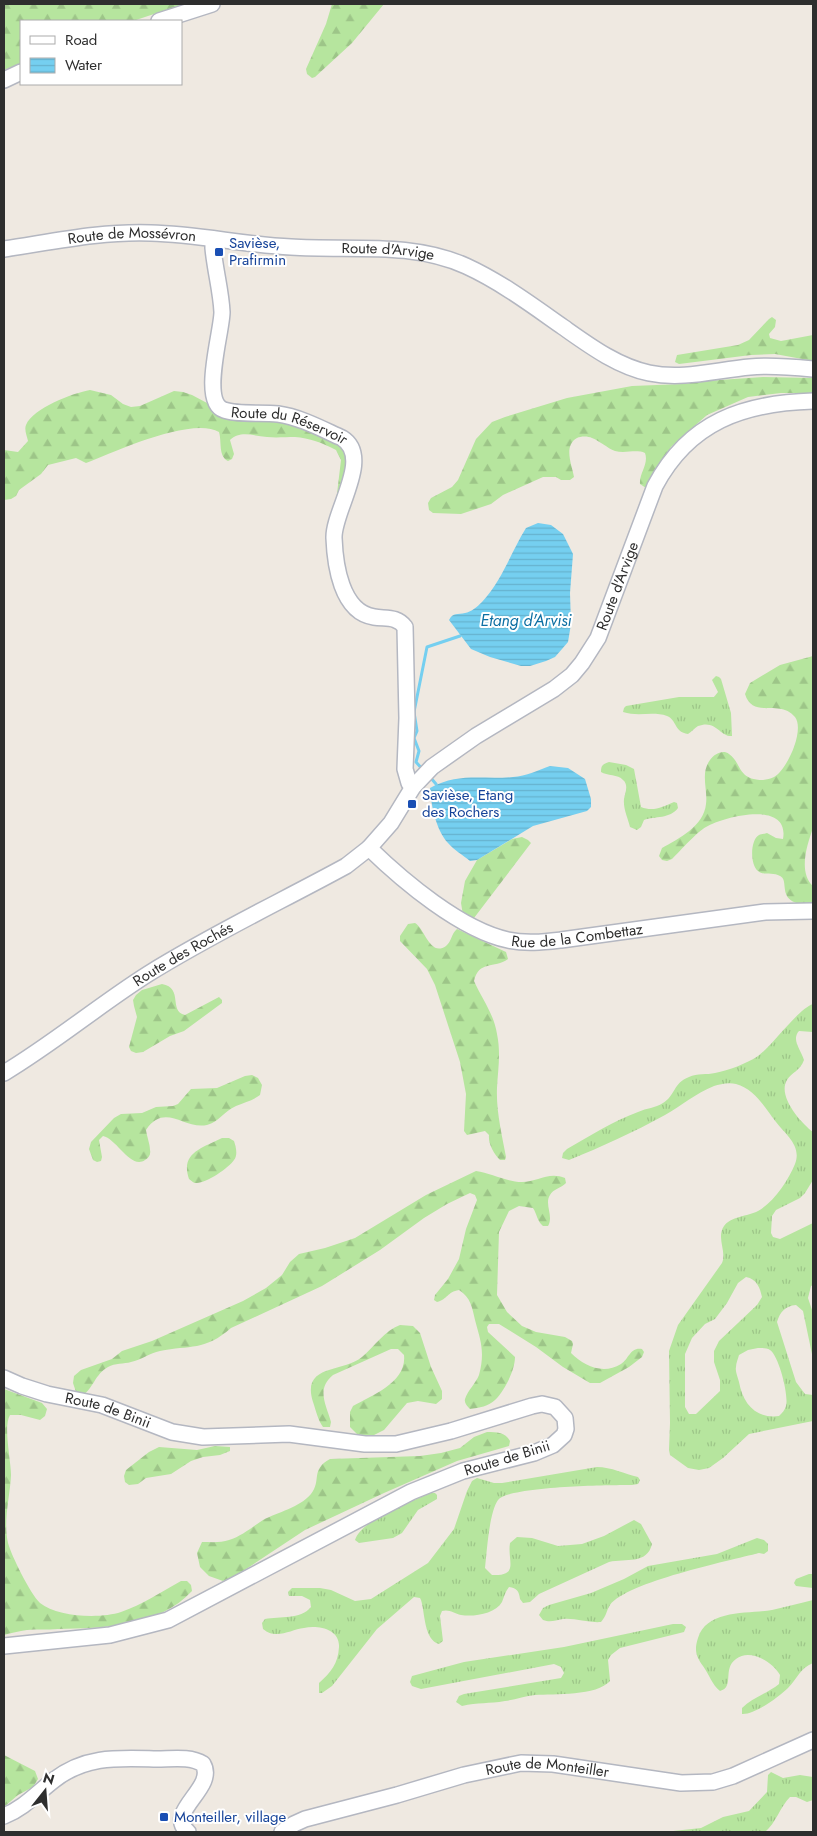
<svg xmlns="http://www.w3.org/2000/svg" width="817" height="1836" font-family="Jost,sans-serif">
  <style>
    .grass { fill: url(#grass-tufts); fill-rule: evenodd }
    .forest { fill: url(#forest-firs) }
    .water { fill: url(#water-rules) }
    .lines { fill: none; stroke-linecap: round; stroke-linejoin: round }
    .stream { stroke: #75cff0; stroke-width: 3 }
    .tertiary-casing { stroke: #b4b7c1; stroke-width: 18 }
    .tertiary { stroke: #fff; stroke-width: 15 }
    .transit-dot { fill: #1a4fb4; stroke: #fff; stroke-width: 2 }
    .labels { text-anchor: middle; stroke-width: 4; stroke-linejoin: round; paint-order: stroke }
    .street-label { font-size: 15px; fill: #2e2e2e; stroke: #fff }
    .transit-label { font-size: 15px; fill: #164399; stroke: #fff; text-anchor: start }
    .water-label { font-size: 16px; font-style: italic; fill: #0d6fa3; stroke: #fff }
  </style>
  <defs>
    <pattern id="grass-tufts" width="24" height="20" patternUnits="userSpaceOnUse" patternTransform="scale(1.25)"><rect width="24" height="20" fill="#b6e59e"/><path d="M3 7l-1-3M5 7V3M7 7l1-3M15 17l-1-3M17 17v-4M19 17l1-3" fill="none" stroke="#9dc588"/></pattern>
    <pattern id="forest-firs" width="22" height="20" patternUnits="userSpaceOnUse" patternTransform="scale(1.25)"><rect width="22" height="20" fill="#b6e59e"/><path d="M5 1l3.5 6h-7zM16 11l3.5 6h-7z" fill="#9dc588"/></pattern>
    <pattern id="water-rules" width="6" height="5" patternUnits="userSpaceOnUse" patternTransform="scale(1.25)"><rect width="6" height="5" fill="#75cff0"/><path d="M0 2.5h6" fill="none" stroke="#66b2ce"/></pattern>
  </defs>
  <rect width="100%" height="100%" fill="#efe9e1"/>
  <path class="grass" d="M716 676 719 677 721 679 731 713 732 736C720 737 716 719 698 726 695 728 691 732 688 734 674 732 677 720 667 716 653 711 638 717 623 712L624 708 626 706 679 697H714L718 692 712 680Z
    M609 762 626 765 634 769 641 807C653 812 663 807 674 802L677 803 678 808C670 819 655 816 644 820L641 827 637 830 630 827C628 818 623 809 624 799 625 793 629 785 623 780 618 774 607 776 601 772 601 765 603 764 609 762Z
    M813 1004V1032L799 1031C791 1040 801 1050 804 1060 800 1071 792 1072 787 1080 777 1096 801 1123 813 1132V1180L805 1193 800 1198 776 1210 772 1216 771 1233 773 1237 780 1239 813 1223V1285L811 1286 808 1298 813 1313V1359L803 1311 796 1305C785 1306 780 1312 777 1322L796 1382 805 1394 813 1395V1421L749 1434 723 1458 709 1468 699 1470 688 1468 670 1455 669 1450 670 1423 669 1351 678 1325 722 1263C727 1251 716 1238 724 1226 730 1217 748 1216 758 1211 774 1202 788 1181 795 1164 802 1146 786 1135 776 1122 765 1108 755 1089 736 1084 729 1082 720 1084 714 1086 696 1093 681 1106 665 1115 634 1132 601 1147 569 1160L562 1158 563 1153 567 1149C590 1136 613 1121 638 1112 647 1108 655 1108 663 1103 675 1096 673 1083 689 1077 697 1073 707 1075 715 1073 729 1070 746 1064 758 1056 774 1044 798 1009 813 1004ZM746 1277C757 1279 760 1288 762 1297L757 1305 719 1341 714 1351V1362L720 1380V1391L696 1414H689L685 1407V1354L692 1338 705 1324 715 1319 727 1303 738 1283ZM758 1348C761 1348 767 1348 770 1350 779 1356 789 1396 786 1406 785 1410 782 1413 779 1416 756 1419 743 1404 739 1382 738 1378 735 1371 736 1367 736 1363 738 1359 739 1355L748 1350Z
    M597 1467C611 1467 625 1474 638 1477L640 1480 638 1484 632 1485C611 1485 509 1486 498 1500 489 1513 487 1551 485 1568L492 1575C520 1576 507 1561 510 1543L517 1537 532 1538 558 1546 582 1544 604 1536 634 1520 641 1524 652 1544C647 1565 626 1558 609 1562L539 1594 530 1602 523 1603 520 1599C519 1591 517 1588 509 1587 505 1592 504 1597 502 1602 495 1614 474 1617 461 1615 454 1613 449 1609 442 1611L440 1616 443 1641 439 1644C424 1640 425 1613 421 1600L420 1598 414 1597 377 1629 332 1686 322 1693H319V1683C331 1672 338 1664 339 1647 340 1629 318 1625 304 1628 295 1629 286 1634 277 1634 271 1634 268 1633 263 1629L262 1623 265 1619C280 1616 300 1620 311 1607L310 1600 302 1596H289L288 1592 292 1588H320L331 1590 355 1601 371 1599 428 1563 454 1529 467 1491 472 1481 477 1478 494 1483H502Z
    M431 1493H435L437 1495V1499L418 1510 402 1533 393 1538 359 1543 355 1540C362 1519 412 1501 431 1493Z
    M757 1538 764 1540 768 1544V1551L764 1554 759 1553C728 1561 627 1582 610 1605 606 1611 607 1615 601 1622 588 1623 576 1618 563 1619 555 1620 551 1623 543 1620L539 1615 543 1608 549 1605 591 1593 624 1579 648 1566 717 1554Z
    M809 1574H813V1588L796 1586 794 1583 796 1579Z
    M813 1600V1663C800 1668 797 1679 788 1688 779 1697 754 1715 742 1714V1708C752 1698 768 1693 779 1684L780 1675C773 1662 750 1648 736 1659 722 1669 735 1687 720 1691 712 1685 709 1674 703 1666 696 1656 694 1650 698 1638 707 1609 748 1614 772 1610 786 1607 800 1603 813 1600Z
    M673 1624H682L686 1627 684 1632 620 1648 611 1655 608 1660 610 1681C597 1696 554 1694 535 1695 525 1696 515 1700 505 1701 489 1704 478 1702 462 1706L456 1702 459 1696 464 1694 561 1678 564 1673 561 1667 554 1664 421 1689 412 1686 410 1682 412 1676 464 1662 564 1647Z
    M771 1772 783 1778 800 1775 813 1777V1800L807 1802 796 1797H790C780 1807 776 1823 765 1832H664L701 1828 723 1817 749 1811 767 1792 768 1775Z"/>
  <path class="forest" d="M4 4H184L133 21H21V63L4 70Z
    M332 4H384L352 43 315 77 312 78 307 74 306 69 326 24Z
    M772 317 776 320 775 327 769 334 770 338 781 341 813 335V361L775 354 751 355 679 364 675 362 677 355 738 345 749 340 769 319Z
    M763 377 813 378V393H781L748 397 707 415 671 447 650 485 646 488 640 484C639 473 649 464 645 453 636 449 625 454 615 451 607 448 600 441 592 438 588 436 581 436 577 438 563 446 572 465 574 477L570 480H561L556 477H543L503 495 491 504 461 514 433 513 429 510 428 503 431 498 452 487 458 480 476 439 492 422 505 417 567 398 632 386 682 384 705 381Z
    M90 390 111 395 123 404 131 407 140 406 174 391 183 392 192 395 207 403 222 414 295 424 342 443 350 465 336 502 341 460 336 450C323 443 309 438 295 437 286 437 276 438 267 437 254 436 240 430 230 440L234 454 232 459 228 461C218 456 222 442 219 432 192 416 114 452 86 463L76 458 48 465 41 474 19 490 16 496 11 499 4 500V450L18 452 28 441C27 436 24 430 26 425 33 408 73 393 90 390Z
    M813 656V828C807 845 798 872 813 886V905C773 905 791 881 780 876 773 872 764 876 758 871 750 865 750 840 759 835 761 834 764 834 767 833L776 838 783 839C790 800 725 816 706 827 697 832 681 850 672 859L667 861 662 860 659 856 662 848C678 839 704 826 706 804 708 790 700 773 710 760 714 754 723 749 729 754 742 763 737 780 763 780 767 779 770 779 774 777 787 770 805 730 795 717 780 698 753 720 745 694L750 683 780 665Z
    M522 837 528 840 531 843 474 918 470 919 463 915 461 903 465 881 477 860 512 839Z
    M415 923C425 929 430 957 446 946 452 941 451 934 457 929L506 952 508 959C494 969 479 960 474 981 482 999 494 1014 497 1034 501 1053 498 1069 497 1088 496 1111 502 1135 506 1157L505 1160H500C494 1154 488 1144 489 1135L485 1131 467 1135 464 1131 466 1094 460 1062 435 985 427 969 400 941V936L408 924Z
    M162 984C184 988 168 1011 185 1015L219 997 222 1000V1003L184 1031 170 1036 143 1052 136 1053 131 1051 129 1047 137 1017 134 1006 133 1000 136 995 142 990Z
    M252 1075 258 1078 262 1085 260 1095C252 1101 245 1102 236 1106 224 1111 219 1122 207 1125 184 1130 165 1102 146 1130 147 1137 150 1144 150 1150 151 1154 149 1158 145 1160 131 1170 117 1139 103 1136L99 1140 102 1157 101 1161 97 1162 93 1160 89 1149 91 1142 114 1118 121 1114 142 1113 156 1107 173 1106 178 1104 191 1089 217 1088 245 1076Z
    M222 1138H229L234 1141C236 1147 238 1155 234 1160 229 1168 205 1184 196 1183 193 1183 192 1181 189 1179 180 1153 202 1148 222 1138Z
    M476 1171C491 1173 507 1182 522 1182 537 1182 549 1171 565 1178L566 1183C561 1188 553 1189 550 1195 544 1204 554 1216 548 1226H543C537 1221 537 1214 533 1208L519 1206 509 1211 499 1232 497 1295 507 1312 522 1326 536 1332 565 1337 572 1341 573 1344 571 1353C584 1366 603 1375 621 1364 629 1359 630 1347 642 1349L644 1352 642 1357 629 1367 600 1383H590L563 1367 536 1347 499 1324H489L487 1327 488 1332 515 1357C515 1370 505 1390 495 1400 489 1406 479 1408 470 1409 467 1406 464 1403 465 1399 468 1390 476 1383 479 1375 485 1352 481 1342 475 1320 472 1307 471 1298 459 1290 447 1292 448 1299 437 1302L434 1300 435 1295 448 1279 459 1259 466 1229 477 1200 475 1195 470 1193 447 1204 424 1218 380 1250 322 1286 231 1328C205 1351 190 1345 160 1351 150 1353 141 1360 131 1362 124 1364 115 1363 108 1367 95 1374 93 1389 83 1395L76 1392 73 1383 74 1376 81 1370 112 1359 122 1351 152 1341 243 1301 266 1288 282 1275 290 1262 299 1254 325 1248 355 1238 426 1195Z
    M400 1325 413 1326 420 1333 431 1367 442 1391V1399L436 1404 418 1401 407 1403 384 1430 374 1435H358L350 1427V1412L353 1406C373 1395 407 1382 404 1355L398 1349H391L333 1375C316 1389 326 1404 331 1422L330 1427H323C318 1420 316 1411 313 1402 301 1364 342 1373 362 1357 374 1347 385 1330 400 1325Z
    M4 1389 42 1403 47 1409 45 1416 40 1420 21 1415H10C3 1426 11 1460 11 1475 10 1497 3 1521 8 1543 12 1557 30 1593 40 1603 57 1617 100 1619 121 1612 142 1605 161 1592 181 1581H187L191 1585 192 1591C159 1627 103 1628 58 1629 47 1630 37 1629 27 1630 19 1631 11 1633 4 1635Z
    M487 1432C497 1432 505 1432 510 1441L509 1446 457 1461 384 1493 305 1530 237 1575 223 1581 209 1576 200 1567 197 1553 202 1542C211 1542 221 1543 229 1540 242 1536 252 1527 263 1520 278 1512 299 1508 311 1494 322 1480 310 1470 330 1459L420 1456 441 1453 460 1448 474 1437Z
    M215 1446 230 1447V1451L220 1455 203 1457 191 1461 171 1474 146 1478 138 1484 129 1485 125 1482 124 1476 126 1470 149 1452 159 1447 197 1450Z
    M4 1755 35 1771 38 1779 33 1787 18 1795 4 1807Z"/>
  <path class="water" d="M538 523 551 525 563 534 573 554 570 593 571 624 568 642 562 649 555 657 546 661 530 666H521L490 657 471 649 449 620C453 612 458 615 465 613 471 612 477 607 482 602 503 579 510 554 526 528Z
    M550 766 568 768 585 779 591 799V807L587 811 533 826 477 860 470 861C463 855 454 850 448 843 436 830 431 805 430 788 460 772 481 780 513 777 526 776 539 770 550 766Z"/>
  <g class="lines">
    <path class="stream" d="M424 771 416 762 419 751 414 738 417 731 414 712 427 647 460 636
      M430 777 436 784"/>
    <defs>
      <g id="tertiary">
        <path d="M159 21 212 4"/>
        <path d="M4 80 21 72"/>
        <path id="s1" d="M213 239V248C215 270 221 291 222 312 222 332 200 402 224 410 237 415 263 412 278 414 300 417 322 429 342 438 373 457 333 511 334 538 335 564 341 612 374 617 386 619 397 616 405 627L407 718 405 769 409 783 413 787"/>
        <path id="s2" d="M4 249C52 242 102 231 151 233 198 234 244 245 291 247 350 251 410 241 466 266 501 282 533 306 563 327 590 346 617 366 649 373 683 380 716 370 750 367 771 365 792 367 813 369"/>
        <path id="s3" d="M369 848C403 881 461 930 508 940 526 944 543 942 561 940L765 912 813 911"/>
        <path id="s4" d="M4 1073C54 1043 99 1005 148 974 212 934 280 902 346 866L369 848 391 823 413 787 432 767 476 736 554 689 572 675 582 663 598 638 655 486C689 422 743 403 813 401"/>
        <path id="s5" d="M4 1378 22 1386 47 1394 102 1405 172 1432 203 1437 289 1434 365 1444H396L451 1431 532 1406 542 1404 555 1407 565 1418 566 1429 564 1435 553 1445 534 1453 463 1471 411 1492 168 1620 110 1635 4 1646"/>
        <path d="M4 1816C24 1808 37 1793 54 1780 86 1755 119 1758 157 1759 172 1759 190 1756 203 1764 217 1788 164 1812 188 1832"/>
        <path id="s6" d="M282 1832 294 1824 305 1819 397 1795 464 1775 521 1763 553 1764 681 1783 713 1782 733 1776 813 1740"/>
      </g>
    </defs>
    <use href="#tertiary" class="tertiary-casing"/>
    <use href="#tertiary" class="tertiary"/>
  </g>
  <g class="transit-dot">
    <rect x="214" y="247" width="10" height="10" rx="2.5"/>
    <rect x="407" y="799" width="10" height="10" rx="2.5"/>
    <rect x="159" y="1812" width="10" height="10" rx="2.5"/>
  </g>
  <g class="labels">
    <g class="street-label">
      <text dy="5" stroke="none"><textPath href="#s2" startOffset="129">Route de Mossévron</textPath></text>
      <text dy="5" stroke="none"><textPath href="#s2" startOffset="386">Route d'Arvige</textPath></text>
      <text dy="5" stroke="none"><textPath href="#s1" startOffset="244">Route du Réservoir</textPath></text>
      <text dy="5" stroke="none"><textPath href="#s4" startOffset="801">Route d'Arvige</textPath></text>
      <text dy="5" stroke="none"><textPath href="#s3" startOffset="238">Rue de la Combettaz</textPath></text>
      <text dy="5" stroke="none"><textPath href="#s4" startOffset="215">Route des Rochés</textPath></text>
      <text dy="5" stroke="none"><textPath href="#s5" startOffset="109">Route de Binii</textPath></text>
      <text transform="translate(507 1458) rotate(-17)" y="5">Route de Binii</text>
      <text dy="5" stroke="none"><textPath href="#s6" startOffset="276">Route de Monteiller</textPath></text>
    </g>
    <g class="transit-label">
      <text x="229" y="248">Savièse,<tspan x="229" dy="17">Prafirmin</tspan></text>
      <text x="422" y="800">Savièse, Etang<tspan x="422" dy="17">des Rochers</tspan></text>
      <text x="174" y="1822">Monteiller, village</text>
    </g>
    <g class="water-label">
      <text x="526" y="626">Etang d'Arvisi</text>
    </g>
  </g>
  <rect width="817" height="1836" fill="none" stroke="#2e2e2e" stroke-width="10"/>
  <rect x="20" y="20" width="162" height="65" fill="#ffffff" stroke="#ababab"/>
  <rect x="30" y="36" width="25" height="8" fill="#ffffff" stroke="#ababab"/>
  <text x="65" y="45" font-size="15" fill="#2e2e2e">Road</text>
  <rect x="30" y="58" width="25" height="15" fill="url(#water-rules)" stroke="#ababab"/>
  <text x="65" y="70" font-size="15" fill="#2e2e2e">Water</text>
  <g transform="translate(45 1791) rotate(17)" stroke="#ffffff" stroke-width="4" paint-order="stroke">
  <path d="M0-4L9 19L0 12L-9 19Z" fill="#2e2e2e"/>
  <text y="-8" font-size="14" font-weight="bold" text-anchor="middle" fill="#2e2e2e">N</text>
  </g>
</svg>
